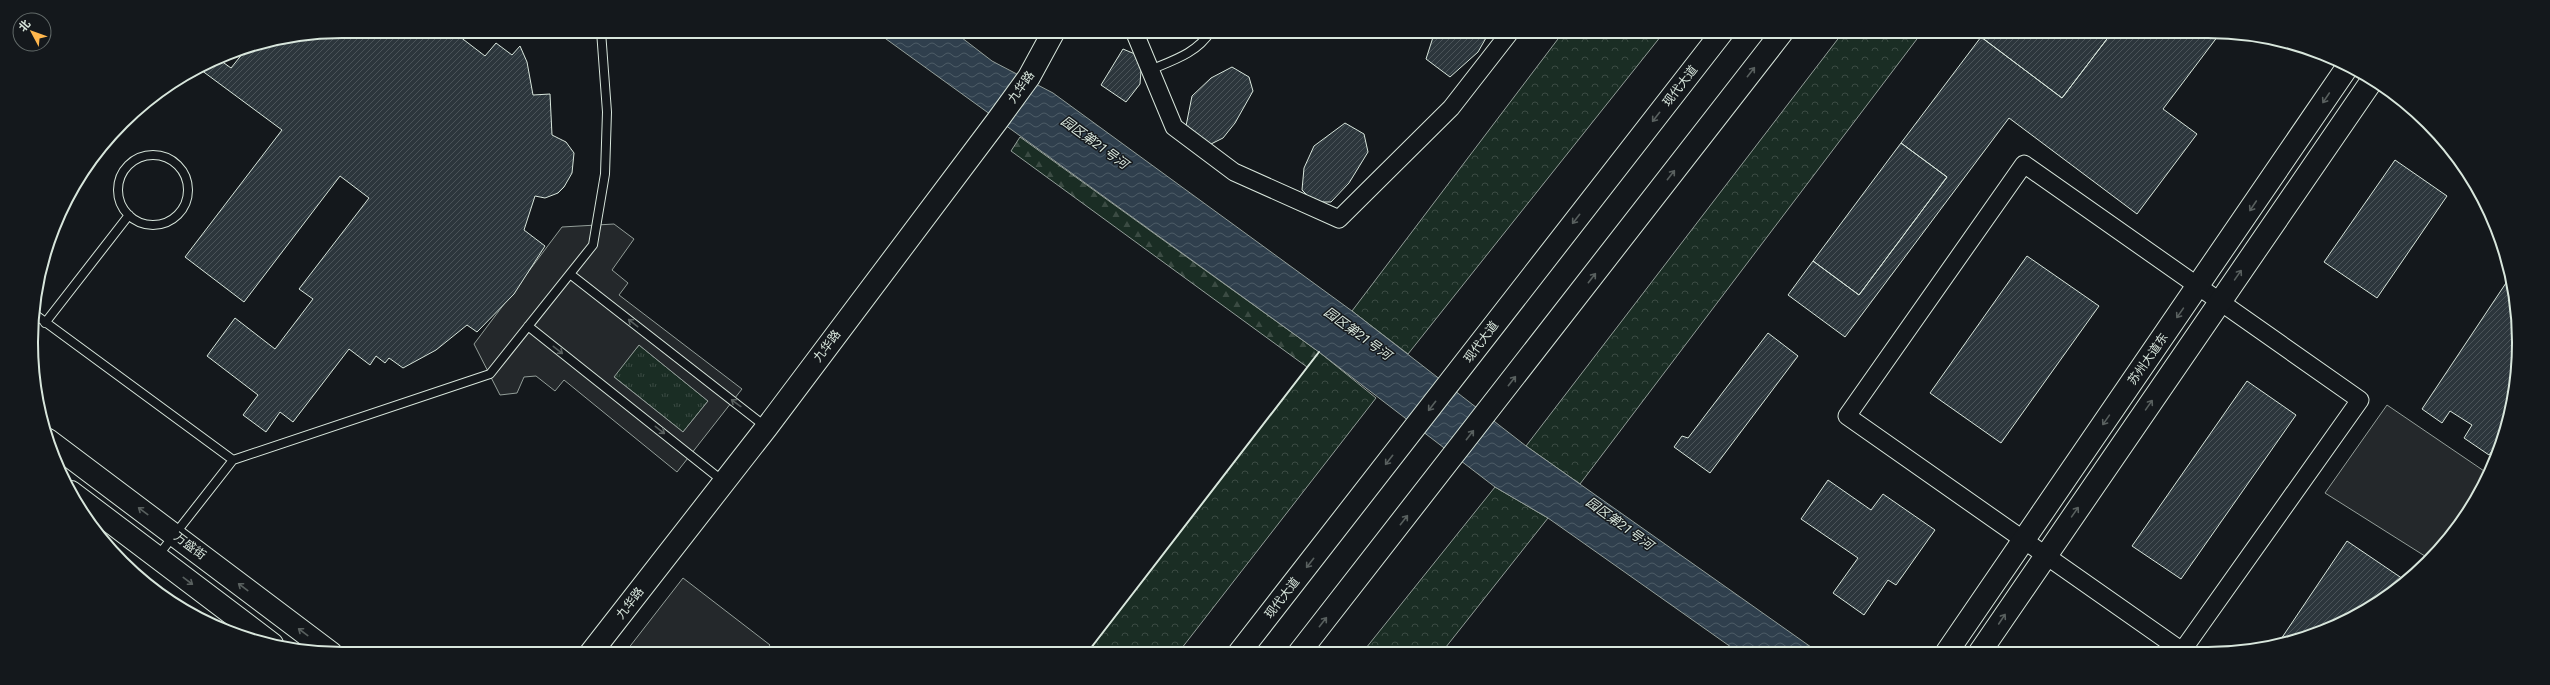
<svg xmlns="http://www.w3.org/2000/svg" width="2550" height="685" font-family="Roboto,'Noto Sans SC',sans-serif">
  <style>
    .grass { fill: url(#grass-tufts); stroke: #939e99 }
    .forest { fill: url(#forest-firs); stroke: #939e99 }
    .park { fill: url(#park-crowns); stroke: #939e99 }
    .parking { fill: #24282b; stroke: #939e99; fill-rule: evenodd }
    .water { fill: url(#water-waves); stroke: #939e99 }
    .building { fill: url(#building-hatch); stroke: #d8e6dc }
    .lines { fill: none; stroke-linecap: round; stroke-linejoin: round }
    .lane-casing { stroke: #d8e6dc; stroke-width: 10 }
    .street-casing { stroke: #d8e6dc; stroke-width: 19 }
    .secondary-casing { stroke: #d8e6dc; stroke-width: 24 }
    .primary-casing { stroke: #d8e6dc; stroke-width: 24 }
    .lane { stroke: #14181c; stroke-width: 8 }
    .street { stroke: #14181c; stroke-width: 17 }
    .secondary { stroke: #14181c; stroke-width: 22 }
    .primary { stroke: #14181c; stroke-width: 22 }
    .wall { stroke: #d8e6dc; stroke-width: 2 }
    .oneway { stroke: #59605f }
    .labels { text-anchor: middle; stroke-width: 3; stroke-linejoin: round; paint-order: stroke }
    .street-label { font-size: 12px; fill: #d8e6dc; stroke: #14181c }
    .water-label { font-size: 13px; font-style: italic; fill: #d8e6dc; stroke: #14181c }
    .rim { fill: none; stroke: #d8e6dc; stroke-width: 2 }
  </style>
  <defs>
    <pattern id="grass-tufts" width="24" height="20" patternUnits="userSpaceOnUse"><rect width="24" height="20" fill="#1a2d24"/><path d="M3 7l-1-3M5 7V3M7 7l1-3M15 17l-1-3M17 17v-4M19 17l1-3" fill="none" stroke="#3b4b43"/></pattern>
    <pattern id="forest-firs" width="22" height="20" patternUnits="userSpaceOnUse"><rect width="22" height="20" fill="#1a2d24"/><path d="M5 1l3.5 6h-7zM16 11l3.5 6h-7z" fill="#3b4b43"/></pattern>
    <pattern id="park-crowns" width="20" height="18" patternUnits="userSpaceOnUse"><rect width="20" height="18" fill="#1a2d24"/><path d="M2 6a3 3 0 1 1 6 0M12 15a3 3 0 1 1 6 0" fill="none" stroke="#3b4b43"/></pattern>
    <pattern id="water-waves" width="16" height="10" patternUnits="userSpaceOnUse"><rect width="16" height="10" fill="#2f3f4d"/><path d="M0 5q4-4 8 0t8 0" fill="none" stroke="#4c5b66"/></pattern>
    <pattern id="building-hatch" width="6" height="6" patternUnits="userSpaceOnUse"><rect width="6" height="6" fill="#2c363c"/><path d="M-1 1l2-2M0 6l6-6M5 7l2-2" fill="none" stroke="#4a5358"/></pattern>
  </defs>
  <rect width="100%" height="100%" fill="#14181c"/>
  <path class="grass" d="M639 345 708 401 683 432 613 376Z"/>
  <path class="forest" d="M1020 137 1319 352 1307 367 1011 151Z"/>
  <path class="park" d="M1564 31H1665L1408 354 1352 311Z
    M1844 31H1923L1580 484 1526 446Z
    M1319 352 1376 398 1178 653H1087Z
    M1495 487 1548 518 1442 652 1362 653Z"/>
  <path class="parking" d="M614 224 634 239 612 270 628 283 619 295 742 389 677 472 564 380 555 391 536 376 524 377 517 393 500 395 474 344 562 227ZM639 345 708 401 683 432 614 377Z
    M2387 405 2487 473 2477 498 2428 558 2325 493Z
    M683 578 770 645 763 653 624 654Z"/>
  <path class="water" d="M875 31H953L992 61 1053 93 1352 311 1526 446 1818 652H1738L1548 518 1495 487 1319 352Z"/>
  <path class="building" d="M342 31H441L451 39 455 33 485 56 496 43 512 55 520 46 527 62 533 95 550 94 552 135 566 142 574 153 572 173 564 187 558 193 545 198 535 196 524 230 545 246 514 294 477 332 467 325 436 350 403 368 389 358 385 363 376 356 370 365 349 349 293 422 280 412 266 432 243 415 258 395 207 356 235 318 275 349 313 299 299 289 369 198 340 176 244 302 185 257 282 130 201 70 196 76 193 74 217 58 231 68 247 48 282 37Z
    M1435 31H1490L1478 52 1450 77 1426 59Z
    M1986 31H2113L2062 98 1981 37Z
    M2113 31 2221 32 2163 109 2197 134 2137 214 2009 118 1845 337 1788 295 1813 261 1859 295 1947 177 1901 143 1981 37 2062 98Z
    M1123 49 1142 57 1140 84 1126 102 1101 85Z
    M1232 67 1249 77 1253 91 1235 123 1223 138 1211 144 1196 145 1184 136 1192 96 1211 78Z
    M1345 123 1364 134 1368 152 1349 183 1331 202H1314L1302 190 1304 168 1314 146Z
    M1901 143 1947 177 1859 295 1813 261Z
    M2395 160 2447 196 2377 298 2324 262Z
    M2027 256 2099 306 2001 443 1930 393Z
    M2510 277 2513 282 2519 342 2513 403 2499 441 2489 455 2464 438 2472 425 2450 411 2442 423 2422 409Z
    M1768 333 1798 356 1710 473 1674 447 1682 436 1688 438Z
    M2247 381 2296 415 2181 579 2132 546Z
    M1828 480 1871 510 1883 494 1935 530 1896 585 1888 580 1864 615 1833 593 1858 558 1801 519Z
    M2347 541 2406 581 2345 622 2279 642Z"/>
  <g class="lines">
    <defs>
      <path id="lane" d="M1150 70C1174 60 1197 53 1211 31
        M118 190a35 35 0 1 1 70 0a35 35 0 1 1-70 0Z
        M570 274 766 427
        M33 313 233 460
        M45 323 129 215
        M528 326 724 482
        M157 557 233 460 490 374 593 245 605 174 607 112 601 31"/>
      <path id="street" d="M1134 31 1174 127 1234 172 1339 219 1451 108 1511 31
        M2182 651 1847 416 2024 164 2360 400 2182 651"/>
      <path id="secondary" d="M48 440 331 653
        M71 492 272 644
        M1947 652 2348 66
        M1980 652 2373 79
        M590 654 767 427 997 121 1029 77 1054 31"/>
      <path id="primary" d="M1239 653 1723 31
        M1299 653 1783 31"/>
    </defs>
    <use href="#lane" class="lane-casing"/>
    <use href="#street" class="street-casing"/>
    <use href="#secondary" class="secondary-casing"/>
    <use href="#primary" class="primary-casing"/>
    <use href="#lane" class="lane"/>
    <use href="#street" class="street"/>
    <use href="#secondary" class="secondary"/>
    <use href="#primary" class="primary"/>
    <path class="wall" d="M1087 653 1319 352"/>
  </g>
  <defs><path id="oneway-shaft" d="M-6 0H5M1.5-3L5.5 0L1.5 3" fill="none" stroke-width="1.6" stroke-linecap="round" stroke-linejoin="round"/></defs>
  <g class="oneway">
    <use href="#oneway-shaft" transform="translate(1751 72) rotate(-52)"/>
    <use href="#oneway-shaft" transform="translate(2326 98) rotate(124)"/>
    <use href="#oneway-shaft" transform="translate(1656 117) rotate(128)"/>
    <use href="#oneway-shaft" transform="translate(1671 175) rotate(-52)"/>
    <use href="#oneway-shaft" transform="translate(2253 206) rotate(124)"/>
    <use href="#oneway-shaft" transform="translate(1576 219) rotate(128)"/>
    <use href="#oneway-shaft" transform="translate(2238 275) rotate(-55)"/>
    <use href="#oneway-shaft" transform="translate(1592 278) rotate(-52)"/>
    <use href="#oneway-shaft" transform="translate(2180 313) rotate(125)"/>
    <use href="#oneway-shaft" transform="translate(633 323) rotate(-142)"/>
    <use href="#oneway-shaft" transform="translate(558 350) rotate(38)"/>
    <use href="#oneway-shaft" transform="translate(1512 381) rotate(-52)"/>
    <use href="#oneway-shaft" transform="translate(736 403) rotate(-144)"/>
    <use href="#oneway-shaft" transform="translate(2149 405) rotate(-55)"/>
    <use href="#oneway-shaft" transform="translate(1432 406) rotate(128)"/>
    <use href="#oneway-shaft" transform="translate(2106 420) rotate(125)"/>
    <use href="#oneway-shaft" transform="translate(660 430) rotate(38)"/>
    <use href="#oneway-shaft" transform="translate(1470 435) rotate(-52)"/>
    <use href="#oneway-shaft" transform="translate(1389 460) rotate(128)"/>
    <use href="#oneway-shaft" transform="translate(143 511) rotate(-143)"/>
    <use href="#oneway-shaft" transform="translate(2075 512) rotate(-55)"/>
    <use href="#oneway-shaft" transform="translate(1404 520) rotate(-52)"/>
    <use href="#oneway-shaft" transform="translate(1310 563) rotate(128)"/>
    <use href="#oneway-shaft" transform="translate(188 581) rotate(37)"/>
    <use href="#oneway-shaft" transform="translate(243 587) rotate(-143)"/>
    <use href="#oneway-shaft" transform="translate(2002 619) rotate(-56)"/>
    <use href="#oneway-shaft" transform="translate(1323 622) rotate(-52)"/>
    <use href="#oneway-shaft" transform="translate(303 632) rotate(-143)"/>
  </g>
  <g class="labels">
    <g class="street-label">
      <text transform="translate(1680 86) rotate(-52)" y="4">现代大道</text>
      <text transform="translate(1021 87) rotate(-55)" y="4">九华路</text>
      <text transform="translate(1481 342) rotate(-53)" y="4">现代大道</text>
      <text transform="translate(827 346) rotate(-53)" y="4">九华路</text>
      <text transform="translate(2148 359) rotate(-55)" y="4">苏州大道东</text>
      <text transform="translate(190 546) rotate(37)" y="4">万盛街</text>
      <text transform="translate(1282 598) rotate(-52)" y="4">现代大道</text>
      <text transform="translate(630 603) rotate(-52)" y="4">九华路</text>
    </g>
    <g class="water-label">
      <text transform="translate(1095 142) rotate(36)" y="5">园区第21号河</text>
      <text transform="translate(1358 333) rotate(36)" y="5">园区第21号河</text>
      <text transform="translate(1620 523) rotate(36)" y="5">园区第21号河</text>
    </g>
  </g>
  <path d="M0 0H2550V685H0ZM342 38H2208A304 304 0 0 1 2512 342V343A304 304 0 0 1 2208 647H342A304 304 0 0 1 38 343V342A304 304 0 0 1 342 38Z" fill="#14181c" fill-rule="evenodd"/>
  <path class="rim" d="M342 38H2208A304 304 0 0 1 2512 342V343A304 304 0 0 1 2208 647H342A304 304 0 0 1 38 343V342A304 304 0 0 1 342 38Z"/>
  <g transform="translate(32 32) rotate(311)"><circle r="19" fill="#14181c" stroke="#626a69"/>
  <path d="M0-3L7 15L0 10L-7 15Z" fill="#ffb74d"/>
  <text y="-6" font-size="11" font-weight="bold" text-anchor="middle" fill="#d8e6dc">北</text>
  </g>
</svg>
